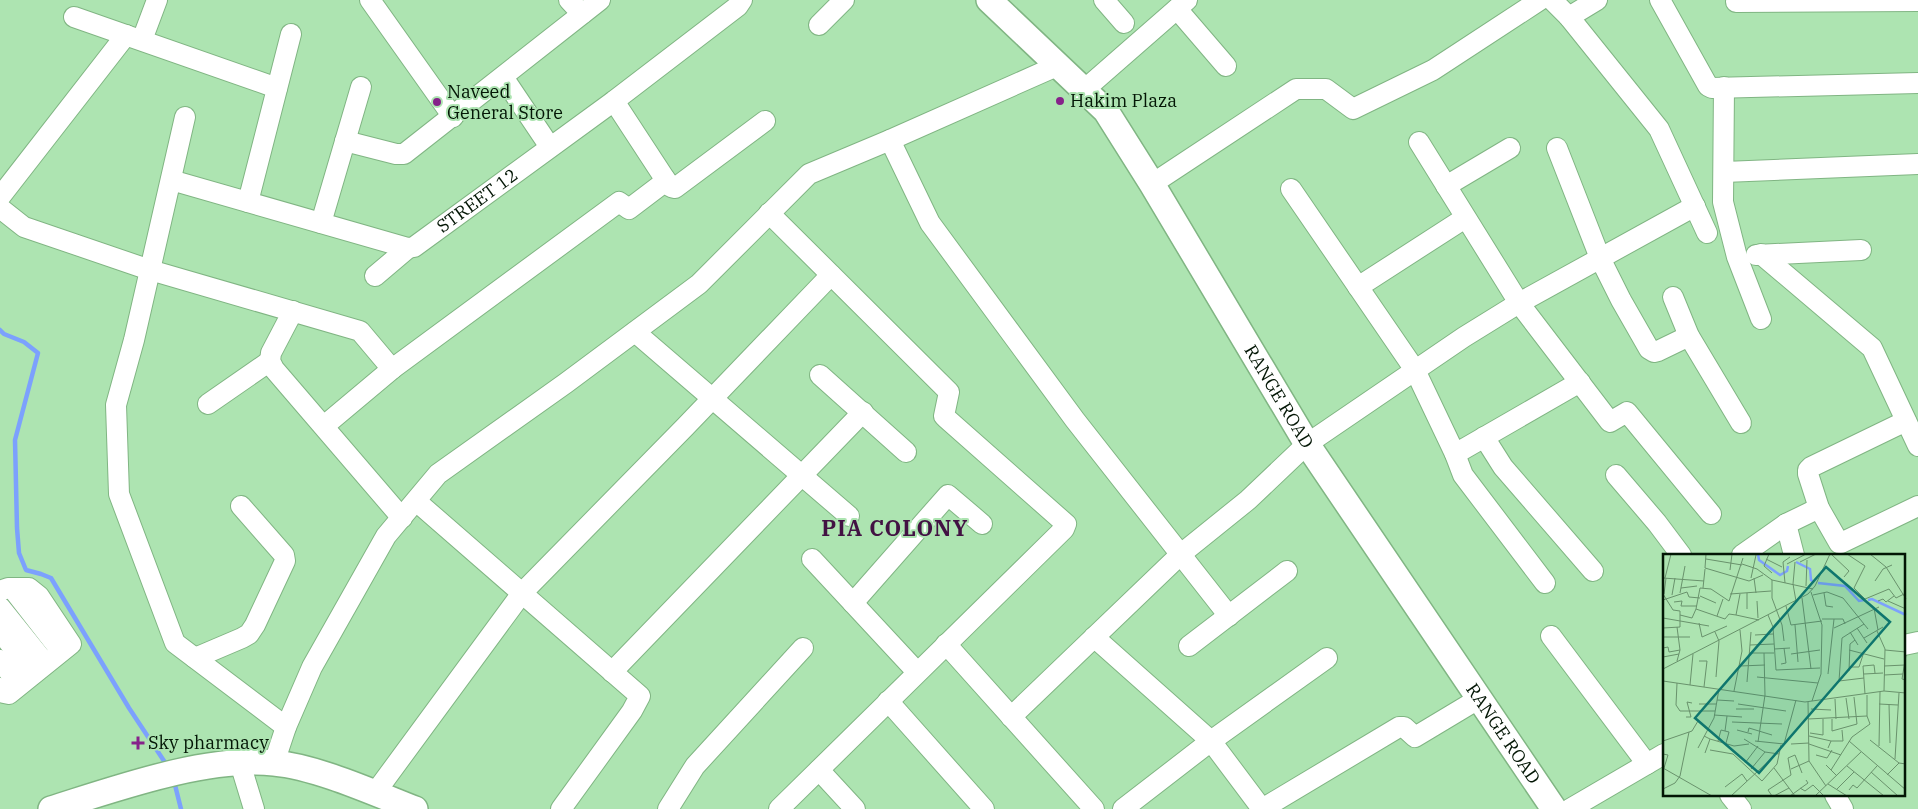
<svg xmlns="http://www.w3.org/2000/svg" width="1918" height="809" font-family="'IBM Plex Serif',serif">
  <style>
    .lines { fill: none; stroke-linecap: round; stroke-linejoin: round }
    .stream { stroke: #7ca1fd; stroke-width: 4.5 }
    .minor-casing { stroke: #80b583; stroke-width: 22 }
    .major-casing { stroke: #80b583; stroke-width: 28 }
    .minor { stroke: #fff; stroke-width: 20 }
    .major { stroke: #fff; stroke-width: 25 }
    .poi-dot { fill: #86228a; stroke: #ade4b1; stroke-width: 2 }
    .labels { text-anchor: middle; stroke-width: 4; stroke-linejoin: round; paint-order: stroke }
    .poi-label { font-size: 18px; fill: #031605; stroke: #ade4b1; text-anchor: start }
    .street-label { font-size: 18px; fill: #031605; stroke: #ade4b1 }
    .district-label { font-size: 22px; font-weight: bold; letter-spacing: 1px; fill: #421243; stroke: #ade4b1 }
    .inset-river { fill: none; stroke: #7ca1fd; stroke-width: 2.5 }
    .inset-road { fill: none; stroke: #69926c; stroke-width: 1 }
    .view { fill: #0f766e; fill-opacity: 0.15; stroke: #0f766e; stroke-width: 2.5 }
    .inset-edge { fill: none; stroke: #031605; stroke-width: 2.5 }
  </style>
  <rect width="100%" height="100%" fill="#ade4b1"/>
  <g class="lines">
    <path class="stream" d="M0 330 4 334 24 342 38 353 15 440 17 528 19 553 26 570 41 574 51 578 129 708 168 767
      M174 781 181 809"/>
    <defs>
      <g id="minor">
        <path d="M370 0 453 117"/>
        <path d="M569 0 582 14"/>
        <path d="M1104 0 1124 23"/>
        <path d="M1552 0 1569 17 1659 129 1707 233"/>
        <path d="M1660 0 1708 86 1712 88 1918 83"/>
        <path d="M1736 2 1918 1"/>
        <path d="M1177 9 1226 66"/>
        <path d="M74 17 277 88"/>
        <path d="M1569 17 1597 0"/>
        <path d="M819 25 844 0"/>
        <path d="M142 40 157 0"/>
        <path d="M503 77 550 147"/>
        <path d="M1724 87 1723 202 1737 257 1761 319"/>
        <path d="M1084 90 1187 0"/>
        <path d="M614 101 665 179 671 187 675 188 765 121"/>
        <path d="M185 117 134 340 116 405 119 494 175 643 286 727"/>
        <path d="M890 140 930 223 1075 420 1229 616"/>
        <path d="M345 141 396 154H404L600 0"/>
        <path d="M1419 142 1519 303 1610 422 1627 412 1711 514"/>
        <path d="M1557 148 1600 258 1621 300 1649 349 1654 352 1658 351 1689 336"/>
        <path d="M1724 172 1918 164"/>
        <path id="s1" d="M171 180 408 248 414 247 614 101 738 6 742 0"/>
        <path d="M1152 184 1296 89H1326L1353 109 1433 70 1540 0"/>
        <path d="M1446 186 1510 148"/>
        <path d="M1291 189 1415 370 1455 454 1463 475 1545 583"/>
        <path d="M0 197 126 35"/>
        <path d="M248 202 291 34"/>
        <path d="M0 208 24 227 150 270 360 331 392 369"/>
        <path d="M769 213 949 392 944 416 946 418 1066 524 1064 529 779 809"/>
        <path d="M321 223 361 87"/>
        <path d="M1761 254 1872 348 1918 446"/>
        <path d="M1756 255 1861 250"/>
        <path d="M375 276 408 248"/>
        <path d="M1358 287 1465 218"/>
        <path d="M1673 297 1689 336 1741 423"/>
        <path d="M293 311 271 353 270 361 274 369 402 518"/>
        <path d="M635 332 849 516"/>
        <path d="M820 375 906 452"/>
        <path d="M208 404 270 361"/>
        <path d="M1906 421 1811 467 1808 470V474L1819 508 1839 543H1841L1918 506"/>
        <path d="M324 426 392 369 619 202 629 209 662 184 665 179"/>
        <path d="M1484 437 1503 467 1593 571"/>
        <path d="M1455 454 1580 382"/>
        <path d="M1616 475 1657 523 1681 555"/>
        <path d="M416 501 640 696 632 711 561 809"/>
        <path d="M1786 524 1794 555"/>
        <path d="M1742 555 1786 524 1819 508"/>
        <path d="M812 559 917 672"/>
        <path d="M12 588 61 651"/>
        <path d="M0 591 8 588H29L39 596 71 644 9 694 4 693 0 688"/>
        <path d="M853 603 948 495 982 524"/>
        <path d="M0 607 45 663"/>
        <path d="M0 631 33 673"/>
        <path d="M1551 636 1647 764"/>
        <path d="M1094 637 1211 741 1262 809"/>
        <path d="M946 644 1094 809"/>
        <path d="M1904 645 1918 642"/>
        <path d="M1189 646 1287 571"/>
        <path d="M195 658 242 638 249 634 255 625 285 561 284 555 241 506"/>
        <path d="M0 660 19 685"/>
        <path d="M612 672 863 412"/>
        <path d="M888 701 984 809"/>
        <path d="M1011 717 1181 554 1248 500 1307 444 1464 337 1519 303 1695 206"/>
        <path d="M240 763 254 809"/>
        <path d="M274 763 286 727 312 667 386 536 438 474 566 383 699 284 809 174 890 140 1059 65"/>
        <path d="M819 770 855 809"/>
        <path d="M375 793 522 593 685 427 831 275"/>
        <path d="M1730 795 1741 809"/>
        <path d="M1835 795 1843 809"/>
        <path d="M668 809 695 766 803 648"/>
        <path d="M1123 809 1211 741 1327 658"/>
        <path d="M1262 809 1399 727H1404L1415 737 1480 698"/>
        <path d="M1570 809 1664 754"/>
      </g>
      <g id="major">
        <path id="s2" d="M989 0 1106 111 1152 184 1307 444 1554 809"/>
        <path d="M51 809C115 789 206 756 274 763 317 767 374 793 415 809"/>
      </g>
    </defs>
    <use href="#minor" class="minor-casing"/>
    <use href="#major" class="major-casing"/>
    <use href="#minor" class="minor"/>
    <use href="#major" class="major"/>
  </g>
  <g class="poi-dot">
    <circle cx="1060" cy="101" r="5"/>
    <circle cx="437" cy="102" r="5"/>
    <path d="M135.5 735.5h5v5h5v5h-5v5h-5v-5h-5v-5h5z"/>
  </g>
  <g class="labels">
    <g class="poi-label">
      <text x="447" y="98">Naveed<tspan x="447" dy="21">General Store</tspan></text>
      <text x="1070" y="107">Hakim Plaza</text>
      <text x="148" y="749">Sky pharmacy</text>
    </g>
    <g class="street-label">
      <text dy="6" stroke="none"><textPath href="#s1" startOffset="331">STREET 12</textPath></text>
      <text dy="6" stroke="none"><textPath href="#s2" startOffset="495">RANGE ROAD</textPath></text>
      <text dy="6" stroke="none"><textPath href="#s2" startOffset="900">RANGE ROAD</textPath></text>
    </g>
    <g class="district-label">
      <text x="895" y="536">PIA COLONY</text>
    </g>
  </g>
  <g transform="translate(1663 554)">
    <rect width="242" height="242" fill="#ade4b1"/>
    <path class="inset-river" d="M95 0 96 6 117 21 124 17 125 12M133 8 147 15 148 26 151 28M155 29 182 32 196 47 201 46M205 46 209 45 243 61"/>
    <path class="inset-road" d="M43 0 42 14 86 27 100 21M106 0 101 12 109 19M168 0 186 17 181 23M184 0 202 12 191 34 202 45 226 35 233 44 243 39M207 0 223 13 243 45M43 5 79 11M103 5 119 13M132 8 130 30 133 47M137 8 153 0M79 10 94 15 109 26 150 35M124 10 143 0M67 16 69 0M0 24 41 27M2 24 8 0M88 24 93 1M91 24 93 39M109 26V44L119 71 121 87M212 27 220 15 229 11M122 29 120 8 127 3M143 32 144 6M18 34 34 32M40 34 42 15M148 38 159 71 158 120 149 147M17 39 22 12M84 39V55M161 39 163 52 170 53M0 40 10 56 17 57V73L0 74M1 40 3 24M67 40 108 37M77 40 73 61 96 66M9 41 12 24M150 41 164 38 180 44 205 75M37 42 53 49M139 44 148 115M0 46 24 38 26 43 37 44M94 47 95 64M215 47 220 45 223 48 231 42M225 47 243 55M11 48 19 47 18 52H34M123 52 128 71 159 67M211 54 215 76M17 61 29 64 33 55M73 61 66 60 62 65 33 55 37 34 48 35 66 47 80 4M105 61 110 73 113 116 157 114M54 62 60 45M0 64 46 72M159 65H180L182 70M36 69 39 83 64 72M201 70 179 84 176 127 201 124M132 71 135 108M14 73 17 96 14 107M171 74 216 53M194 74 204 89M214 77 222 95 221 137M52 78 56 87 53 123M187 78 195 91M92 81 110 80M0 83H27M201 84 220 73M87 91 111 90M0 94 5 93 6 98 17 96M111 95 127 94M186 96 221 105M222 96 243 98M86 99H111M128 100 157 96M243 101 239 125 243 126M0 103 16 100M36 107H44L41 133M118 110 123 109 121 94M77 112 102 111M221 112 242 111M186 113H196L201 98M0 115 145 40 152 32 167 0M186 117 187 90 192 86M165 120 171 65M201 120 220 119M221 121 240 120M94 123 155 129M0 127 142 148 221 137 243 139M84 128 88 78M14 129 13 151 17 157H52M27 131 30 100M71 137 79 97 77 76M202 140 200 112 211 111 212 119M183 144 186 165M172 145 173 165M54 146 71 147M145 148 146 207 163 232M36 150H53M75 150 123 157M216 150 235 151M226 150 227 189M73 155H91M148 155 168 156M51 161 79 163M23 163H28L24 148 29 149M145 165 204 162V141M169 165V177L194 170 191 143M69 168 119 170M74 176 89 180M62 177 64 162M85 178 86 174 109 181M147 179 160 181V165M41 182 47 185 42 199M146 182 168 187M47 185 71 192 86 190M81 185 102 198 116 200M207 186 236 209 243 210M0 187 29 177 35 167 45 176M55 187 58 176 66 178 63 189M92 187 121 190 133 146M186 187 243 236M95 188 102 141 101 99M128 190 146 189M146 190 178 201M216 192 217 138M35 194 51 164 56 135M165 194 168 187H180L179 176M47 196 70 200 99 227 114 210 118 191M0 200 5 201 1 214M153 201 164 204 169 196M232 205 236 139M82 209 95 192M163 211 174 222M184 212 221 242M0 214 49 242M111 214 132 242M88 215 102 198M128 215 146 207M168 216 189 183 207 170 204 162M208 218 235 242M224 221 236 209M165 230 184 242M62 233 79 220 84 227M137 234 142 237 150 231 161 242M0 235 12 229 17 222 26 178M174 235 191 218M186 236 190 231 194 234 214 212M68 242 108 205M109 242 105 236 128 221 125 204 132 201 139 219M111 242 126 234M127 242 145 229 143 226M152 242 198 198"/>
    <path class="view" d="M163 13 227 68 96 219 32 164Z"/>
    <rect width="242" height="242" class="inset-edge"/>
  </g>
</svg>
